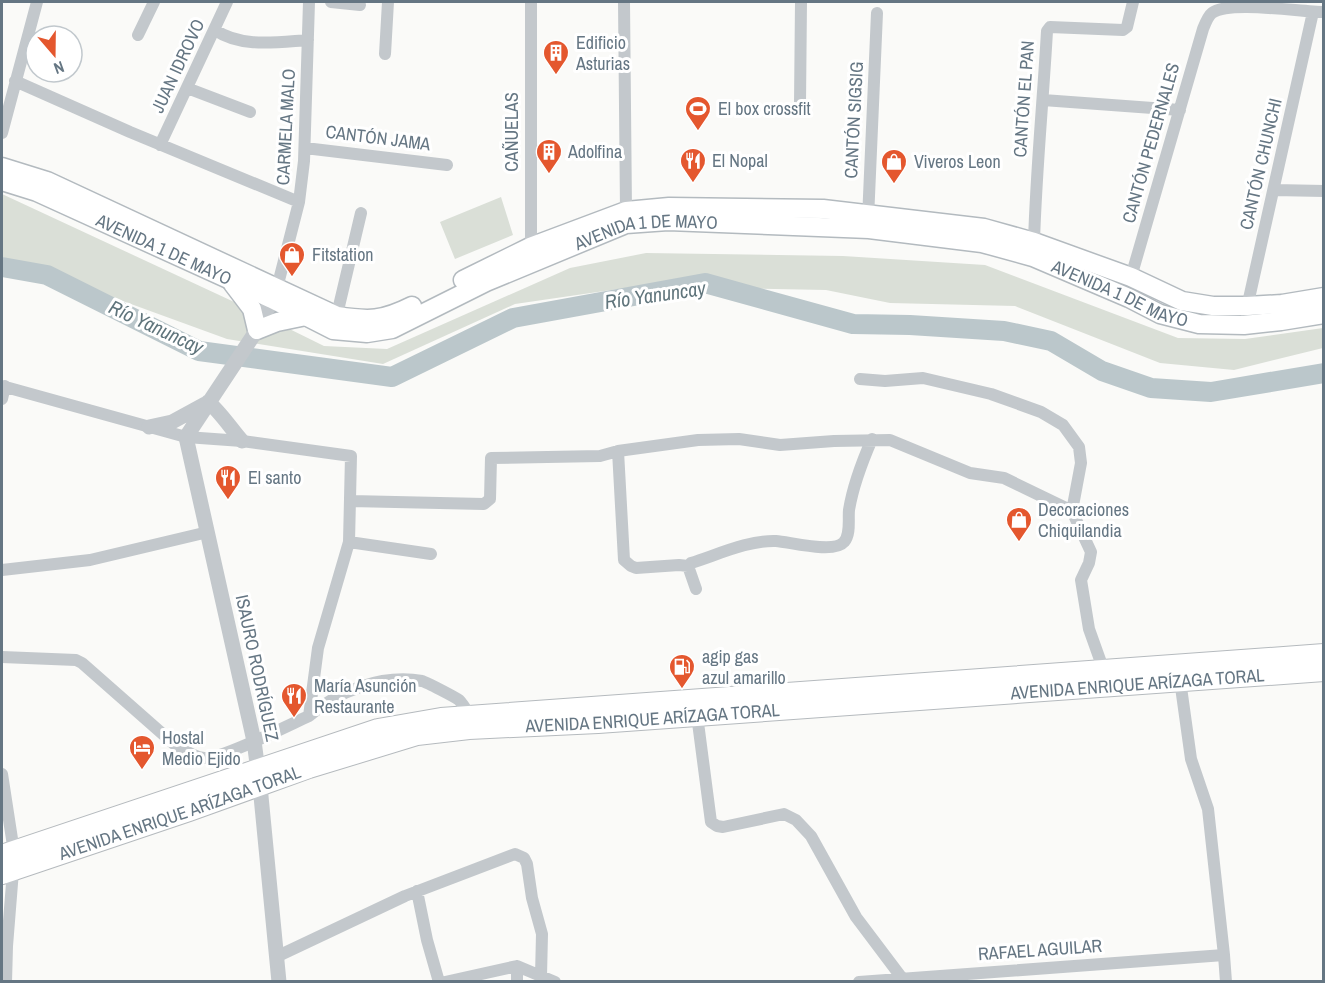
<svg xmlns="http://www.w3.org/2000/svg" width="1325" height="983" font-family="'Archivo Narrow',sans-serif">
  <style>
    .green { fill: #dadfd7 }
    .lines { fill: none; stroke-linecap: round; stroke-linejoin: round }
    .river { stroke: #bbc7cb; stroke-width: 20 }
    .secondary-casing { stroke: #b3babf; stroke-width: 21 }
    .primary-casing { stroke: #b5babe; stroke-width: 22 }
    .minor { stroke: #c3c8cc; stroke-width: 12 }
    .tertiary { stroke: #c3c8cc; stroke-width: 15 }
    .secondary { stroke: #fff; stroke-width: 18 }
    .primary { stroke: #fff; stroke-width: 20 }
    .labels { text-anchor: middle; stroke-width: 6; stroke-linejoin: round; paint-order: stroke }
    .poi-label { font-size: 18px; fill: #657683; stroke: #fff; text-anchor: start }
    .street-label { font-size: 18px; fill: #657683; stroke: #fff }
    .water-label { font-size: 20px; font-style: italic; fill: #60757c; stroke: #fff }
  </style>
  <rect width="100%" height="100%" fill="#fafaf8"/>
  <path class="green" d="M2 194 245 307 324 346 387 349 570 268 646 253 843 256 985 265 1178 338 1245 339 1323 328V348L1234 370 1160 363 1015 306 890 303 826 290 639 286 515 304 383 364 227 339 2 257Z
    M501 197 513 235 455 259 440 222Z"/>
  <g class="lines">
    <path class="river" d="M2 267 47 275 199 351 392 377 513 318 705 283 853 324 910 325 1004 331 1051 341 1102 371 1151 388 1211 392 1324 373"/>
    <defs>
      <g id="secondary">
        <path d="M2 167 47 181 337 316C369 321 382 321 412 306"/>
        <path id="s1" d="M2 181 37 192 272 299 333 330 367 333 392 329 486 282 626 224 668 221 869 229 982 243 1033 257 1129 298 1160 314 1199 324 1244 325 1281 321 1324 314"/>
        <path d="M463 280 530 247 626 211 669 207 823 209 984 228 1034 242 1131 277 1182 301 1213 306H1247L1282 304 1324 297"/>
        <path d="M233 284 252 309 257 330 277 322 306 316"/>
      </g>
      <g id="primary">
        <path d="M2 855 378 729 441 718 1324 654"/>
        <path id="s2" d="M2 874 189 811 309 768 417 735 469 729 598 723 1324 671"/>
      </g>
    </defs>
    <use href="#secondary" class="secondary-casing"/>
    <use href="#primary" class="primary-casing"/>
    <path class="minor" d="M331 2 360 5
      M531 2V252
      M624 2 626 211
      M215 30C241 48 277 42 308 40
      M138 35 154 2
      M385 54 388 2
      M15 81 130 132 299 202
      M187 88 250 112
      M1043 100 1180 110
      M800 103 801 2
      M2 133 37 2
      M160 145 227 2
      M305 148 447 165
      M1274 190 1324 191
      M868 219 877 13
      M1034 242C1036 172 1043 102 1047 31L1050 27 1123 30 1127 27 1133 2
      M1131 277 1203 29C1205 24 1208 16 1212 13 1229 0 1300 12 1324 12
      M277 288 299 202 304 161 309 2
      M1246 312 1313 12
      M335 323 361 213
      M860 379 885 381 923 378 991 394 1041 412 1063 425 1079 447 1081 463 1072 511
      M2 386 186 437 242 441 351 456 349 542 318 648 309 716C291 724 220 760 204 758 193 757 184 750 174 744L82 663 76 660 2 657
      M2 399 5 386
      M618 451 624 560 631 566 636 568 679 565 688 566 696 589
      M351 501 484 504 490 499 491 458 600 456 618 451 698 440 739 439 780 445 834 441 890 440 970 473 1004 478 1072 511 1091 552 1089 563 1081 580 1089 629 1104 671
      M349 542 431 554
      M688 566 691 563C717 555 748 540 776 541 790 542 834 554 844 542 851 534 848 519 849 510 853 485 862 462 872 439
      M2 570 90 560 208 532
      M1180 680 1191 759 1208 809 1224 955 1226 982
      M697 715 711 822 717 826 723 827 784 814 796 820 811 836 856 917 905 982
      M309 716C338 691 382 674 422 681 426 682 455 697 459 700 463 704 467 711 470 716
      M2 774 14 852
      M417 891 427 940 439 982
      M278 956 405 896 515 854 524 858 527 864 532 898 542 934 541 976
      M6 982 7 946 13 871
      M445 982 517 966 555 982
      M517 982V966
      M859 982 1224 955"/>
    <path class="tertiary" d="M276 290 257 330 186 437 254 741 260 786 279 982
      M208 402C219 410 232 430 242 441
      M149 427 172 422 205 404"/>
    <use href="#secondary" class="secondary"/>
    <use href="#primary" class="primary"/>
  </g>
  <defs>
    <symbol id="building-pin" viewBox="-11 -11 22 30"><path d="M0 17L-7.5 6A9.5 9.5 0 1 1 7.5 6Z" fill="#e4572e" stroke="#fff"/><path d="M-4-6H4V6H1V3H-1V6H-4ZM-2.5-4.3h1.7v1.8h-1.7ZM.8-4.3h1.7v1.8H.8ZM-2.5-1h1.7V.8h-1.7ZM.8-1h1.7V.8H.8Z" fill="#fff"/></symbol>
    <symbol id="stadium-pin" viewBox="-11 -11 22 30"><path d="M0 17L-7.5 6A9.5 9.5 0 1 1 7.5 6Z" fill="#e4572e" stroke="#fff"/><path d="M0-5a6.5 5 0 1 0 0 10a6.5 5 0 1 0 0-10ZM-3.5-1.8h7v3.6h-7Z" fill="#fff"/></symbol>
    <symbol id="restaurant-pin" viewBox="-11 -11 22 30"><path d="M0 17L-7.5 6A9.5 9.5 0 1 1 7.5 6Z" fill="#e4572e" stroke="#fff"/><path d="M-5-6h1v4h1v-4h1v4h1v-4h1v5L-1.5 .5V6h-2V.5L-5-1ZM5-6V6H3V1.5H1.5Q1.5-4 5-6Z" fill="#fff"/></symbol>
    <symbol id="shop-pin" viewBox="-11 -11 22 30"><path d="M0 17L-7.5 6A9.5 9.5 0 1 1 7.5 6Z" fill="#e4572e" stroke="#fff"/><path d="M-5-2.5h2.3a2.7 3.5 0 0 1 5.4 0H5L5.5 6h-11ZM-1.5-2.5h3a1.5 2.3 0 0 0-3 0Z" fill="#fff"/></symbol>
    <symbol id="fuel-pin" viewBox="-11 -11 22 30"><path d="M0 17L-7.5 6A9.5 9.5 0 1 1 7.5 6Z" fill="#e4572e" stroke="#fff"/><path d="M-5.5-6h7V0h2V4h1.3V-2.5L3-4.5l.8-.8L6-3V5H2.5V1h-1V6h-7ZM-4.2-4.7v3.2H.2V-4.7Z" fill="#fff"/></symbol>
    <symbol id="hotel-pin" viewBox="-11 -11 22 30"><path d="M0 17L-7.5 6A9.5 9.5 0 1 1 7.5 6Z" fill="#e4572e" stroke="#fff"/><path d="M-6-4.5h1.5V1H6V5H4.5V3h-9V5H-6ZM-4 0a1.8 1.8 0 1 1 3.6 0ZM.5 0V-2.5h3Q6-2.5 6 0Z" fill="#fff"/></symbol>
  </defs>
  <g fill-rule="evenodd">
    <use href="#building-pin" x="541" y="38" width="30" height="40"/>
    <use href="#stadium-pin" x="683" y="94" width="30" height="40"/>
    <use href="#building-pin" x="534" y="137" width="30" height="40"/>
    <use href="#restaurant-pin" x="678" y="146" width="30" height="40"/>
    <use href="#shop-pin" x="879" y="147" width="30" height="40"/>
    <use href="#shop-pin" x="277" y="240" width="30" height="40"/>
    <use href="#restaurant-pin" x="213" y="463" width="30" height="40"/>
    <use href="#shop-pin" x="1004" y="505" width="30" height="40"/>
    <use href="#fuel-pin" x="667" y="652" width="30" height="40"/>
    <use href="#restaurant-pin" x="279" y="681" width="30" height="40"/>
    <use href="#hotel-pin" x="127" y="733" width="30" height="40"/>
  </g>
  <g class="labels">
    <g class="poi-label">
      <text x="576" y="49">Edificio<tspan x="576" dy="21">Asturias</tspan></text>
      <text x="718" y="115">El box crossfit</text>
      <text x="568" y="158">Adolfina</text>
      <text x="712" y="167">El Nopal</text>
      <text x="914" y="168">Viveros Leon</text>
      <text x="312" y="261">Fitstation</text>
      <text x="248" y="484">El santo</text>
      <text x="1038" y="516">Decoraciones<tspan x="1038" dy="21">Chiquilandia</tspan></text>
      <text x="702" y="663">agip gas<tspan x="702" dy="21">azul amarillo</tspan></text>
      <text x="314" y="692">María Asunción<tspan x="314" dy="21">Restaurante</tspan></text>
      <text x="162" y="744">Hostal<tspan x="162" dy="21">Medio Ejido</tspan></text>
    </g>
    <g class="street-label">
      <text transform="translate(178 66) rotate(-65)" y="6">JUAN IDROVO</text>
      <text transform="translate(1024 99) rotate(-86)" y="6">CANTÓN EL PAN</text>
      <text transform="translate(854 120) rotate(-87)" y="6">CANTÓN SIGSIG</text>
      <text transform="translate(286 127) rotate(-87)" y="6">CARMELA MALO</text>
      <text transform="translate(512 132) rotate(-90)" y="6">CAÑUELAS</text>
      <text transform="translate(378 138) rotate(7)" y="6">CANTÓN JAMA</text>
      <text transform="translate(1151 143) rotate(-74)" y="6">CANTÓN PEDERNALES</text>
      <text transform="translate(1261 164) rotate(-77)" y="6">CANTÓN CHUNCHI</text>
      <text dy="6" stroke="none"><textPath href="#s1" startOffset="698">AVENIDA 1 DE MAYO</textPath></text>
      <text dy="6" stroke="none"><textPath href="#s1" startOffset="176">AVENIDA 1 DE MAYO</textPath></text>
      <text dy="6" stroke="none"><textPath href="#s1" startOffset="1184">AVENIDA 1 DE MAYO</textPath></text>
      <text transform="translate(257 668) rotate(78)" y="6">ISAURO RODRÍGUEZ</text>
      <text dy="6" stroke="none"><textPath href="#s2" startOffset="1160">AVENIDA ENRIQUE ARÍZAGA TORAL</textPath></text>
      <text dy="6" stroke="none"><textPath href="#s2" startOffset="674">AVENIDA ENRIQUE ARÍZAGA TORAL</textPath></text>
      <text dy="6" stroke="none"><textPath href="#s2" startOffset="188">AVENIDA ENRIQUE ARÍZAGA TORAL</textPath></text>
      <text transform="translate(1040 950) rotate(-4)" y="6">RAFAEL AGUILAR</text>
    </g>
    <g class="water-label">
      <text transform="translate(655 295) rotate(-8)" y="7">Río Yanuncay</text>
      <text transform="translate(156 327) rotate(25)" y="7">Río Yanuncay</text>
    </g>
  </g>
  <rect width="1325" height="983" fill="none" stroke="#657683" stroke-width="6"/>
  <g transform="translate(54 54) rotate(160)"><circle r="28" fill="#ffffff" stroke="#c1c8cd" stroke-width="1.5"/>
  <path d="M0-4.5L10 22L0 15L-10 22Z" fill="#e4572e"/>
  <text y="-9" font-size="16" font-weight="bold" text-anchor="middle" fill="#657683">N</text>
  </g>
</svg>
